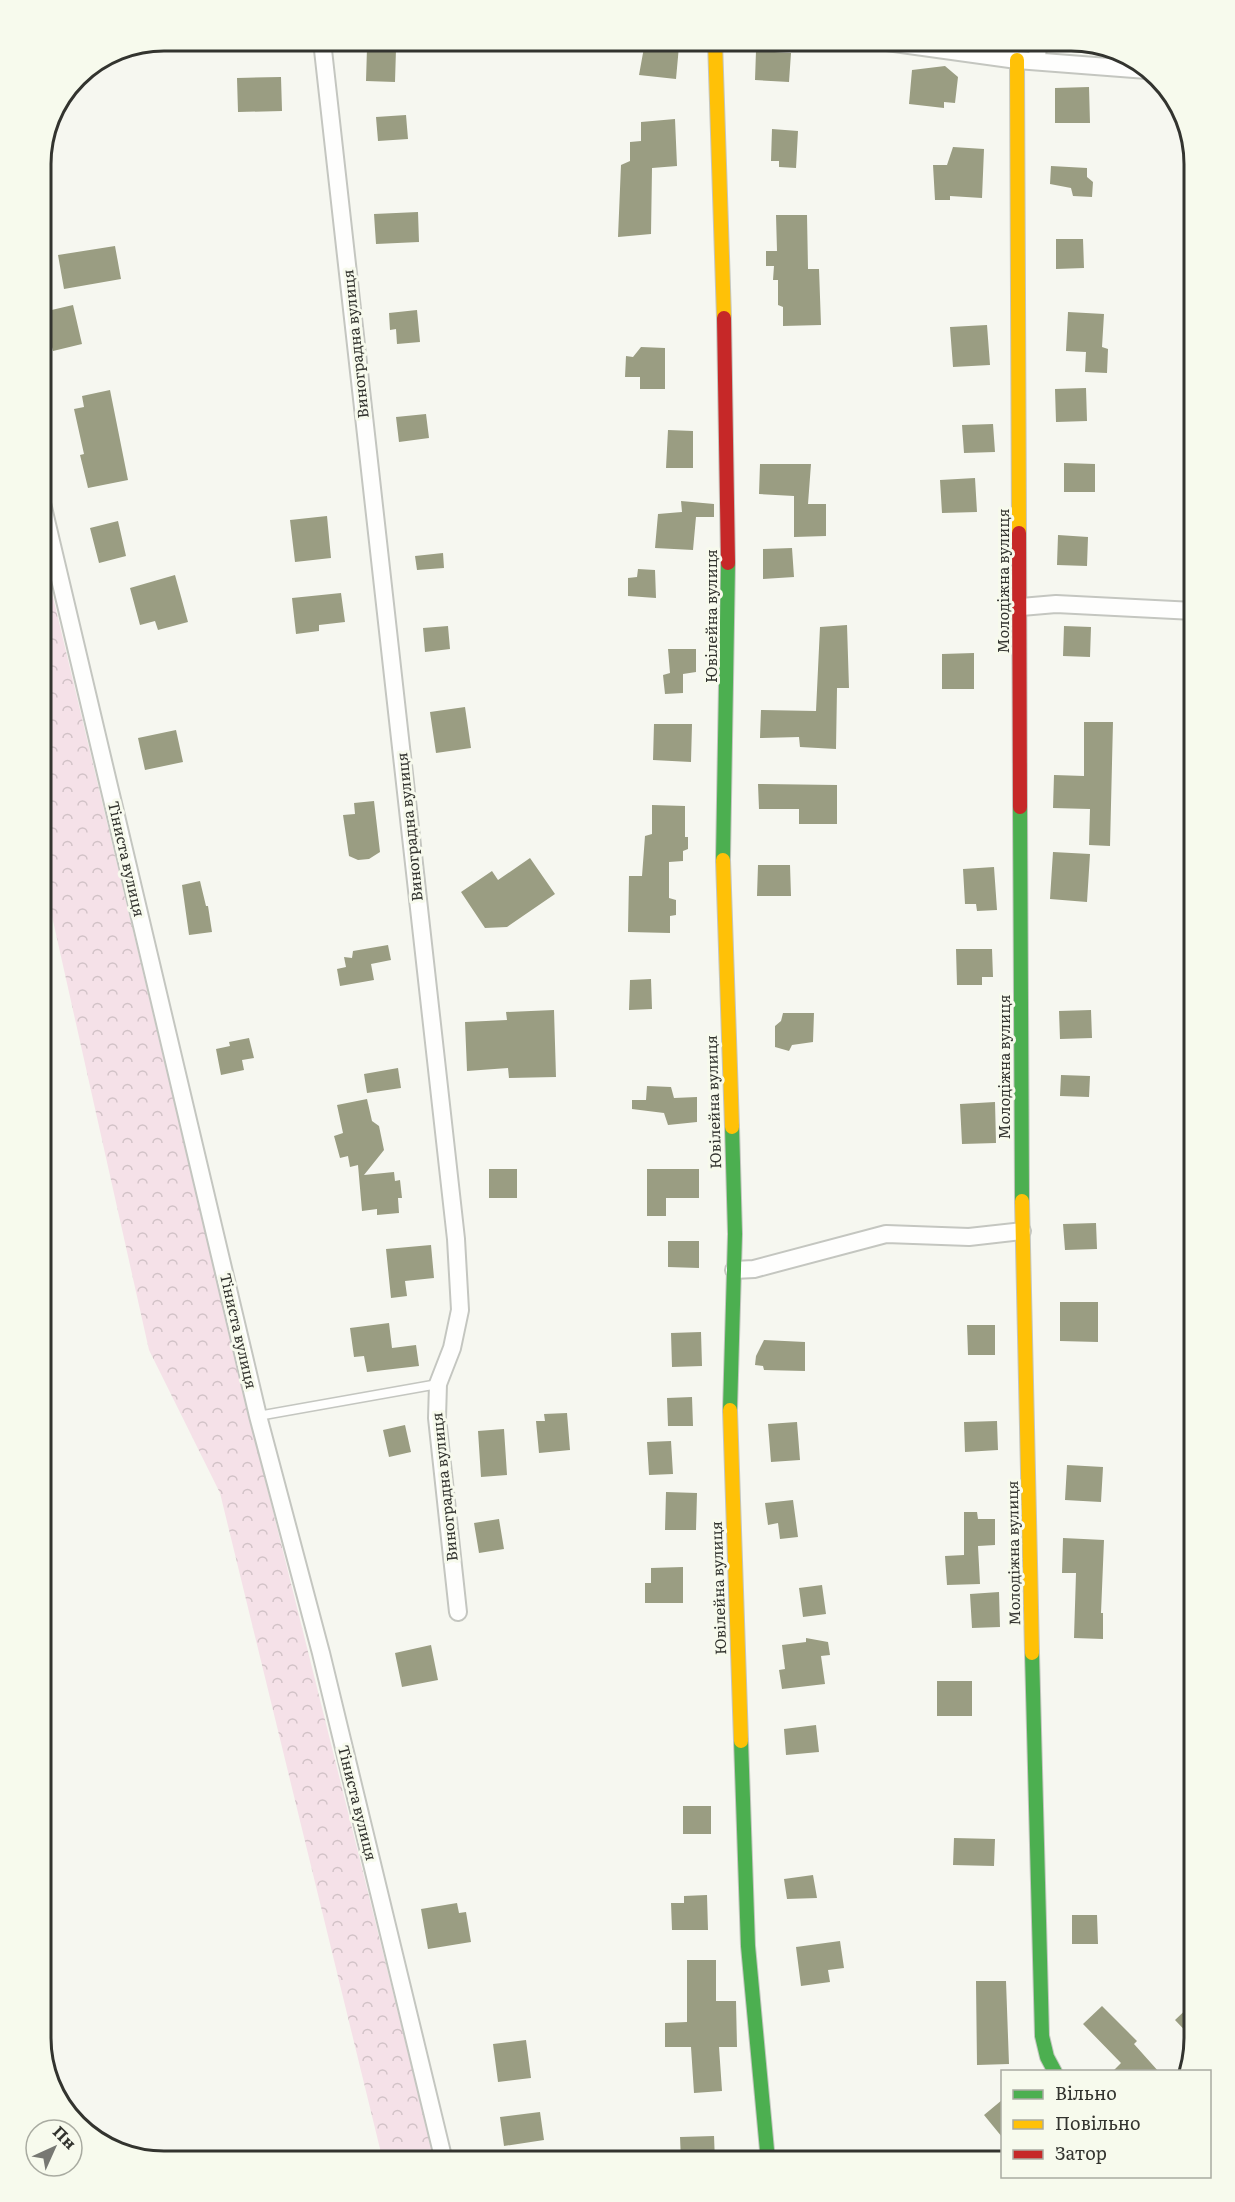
<svg xmlns="http://www.w3.org/2000/svg" width="1235" height="2202" font-family="Literata,serif">
  <style>
    .forest { fill: url(#forest-crowns) }
    .building { fill: #9a9d82 }
    .lines { fill: none; stroke-linecap: round; stroke-linejoin: round }
    .lane-casing { stroke: #c4c6c0; stroke-width: 11 }
    .street-casing { stroke: #c4c6c0; stroke-width: 20 }
    .fast-casing { stroke: #c4c6c0; stroke-width: 16 }
    .slow-casing { stroke: #c4c6c0; stroke-width: 16 }
    .jam-casing { stroke: #c4c6c0; stroke-width: 16 }
    .lane { stroke: #fefefd; stroke-width: 8 }
    .street { stroke: #fefefd; stroke-width: 16 }
    .fast { stroke: #4caf50; stroke-width: 14 }
    .slow { stroke: #ffc107; stroke-width: 14 }
    .jam { stroke: #c62828; stroke-width: 14 }
    .labels { text-anchor: middle; stroke-width: 6; stroke-linejoin: round; paint-order: stroke }
    .street-label { font-size: 15px; fill: #33342f; stroke: #f7faed }
    .rim { fill: none; stroke: #33342f; stroke-width: 3 }
  </style>
  <defs>
    <pattern id="forest-crowns" width="20" height="18" patternUnits="userSpaceOnUse" patternTransform="scale(1.5)"><rect width="20" height="18" fill="#f5e1e8"/><path d="M2 6a3 3 0 1 1 6 0M12 15a3 3 0 1 1 6 0" fill="none" stroke="#d2c2c7"/></pattern>
  </defs>
  <rect width="100%" height="100%" fill="#f6f7f0"/>
  <path class="forest" d="M41 547 250 1419 435 2161H383L220 1493 149 1350 41 867Z"/>
  <path class="building" d="M645 42 679 46 676 79 639 75Z
    M367 48 396 49 395 82 366 81Z
    M756 51 791 53 789 82 755 80Z
    M945 66 958 77 955 103 944 102V108L909 104 912 70Z
    M281 77 282 111 238 112 237 78Z
    M1089 87 1090 123H1055V88Z
    M406 115 408 139 378 141 376 117Z
    M675 119 677 166 652 168 651 234 618 237 621 165 630 161V142L641 141V122Z
    M772 129 798 131 796 168 779 167V161H771Z
    M953 147 984 149 982 198 950 196V200H935L933 165H947Z
    M1051 166 1087 168V177L1093 182 1092 197 1073 196 1071 188 1050 184Z
    M418 212 419 242 376 244 374 214Z
    M776 215H807L808 269H819L821 325 783 326V307L778 305V280H773L774 266H766V251H777Z
    M1056 239H1083L1084 268 1056 269Z
    M115 246 121 279 64 289 58 255Z
    M73 305 82 344 53 351 43 312Z
    M417 310 420 342 397 344 396 329 390 330 389 313Z
    M1068 312 1104 314 1102 347 1108 349 1107 373 1085 372 1086 352 1066 351Z
    M987 325 990 365 953 367 950 327Z
    M641 347 665 348V389H640V377H625L626 356 633 357Z
    M1086 388 1087 421 1056 422 1055 389Z
    M110 390 128 480 88 488 80 455 84 454 74 409 84 407 82 396Z
    M426 414 429 438 399 442 396 417Z
    M993 424 995 452 964 453 962 425Z
    M668 430 693 431V468H666Z
    M1064 463 1095 464V492H1064Z
    M760 464H811L808 504H826V536L794 537V496L759 494Z
    M975 478 977 512 942 513 940 480Z
    M681 501 714 504V517H696L693 550 655 548 658 514 682 512Z
    M327 516 331 558 295 562 290 520Z
    M118 521 126 556 99 563 90 528Z
    M1058 535 1088 537 1087 566 1057 565Z
    M792 548 794 577 763 579V549Z
    M443 553 444 568 417 570 415 556Z
    M638 569 655 570 656 598 628 596V578L637 577Z
    M175 575 188 622 158 630 155 621 140 625 130 588Z
    M341 593 345 622 319 625V631L296 634 292 598Z
    M847 625 849 688H837L836 749 800 747 799 737 760 738 761 710 816 711 820 627Z
    M448 626 450 649 425 652 423 628Z
    M1064 626 1091 627 1090 657 1063 656Z
    M668 649H696V672L683 674V693L665 694 663 675 670 673Z
    M974 653V689H942V654Z
    M465 707 471 748 436 753 430 712Z
    M1084 722H1113L1110 846 1089 845 1090 809 1053 808 1054 775 1084 776Z
    M654 724H692L691 762 653 760Z
    M176 730 183 762 145 770 138 738Z
    M758 784 837 785V824H799V809H759Z
    M374 801 380 852 369 859 358 860 349 856 343 815 355 814 354 803Z
    M652 805 685 806V837H688V849L683 851V861L669 862V898L676 900V915L670 916V933L628 932 629 876H642L645 836 652 834Z
    M1053 852 1090 854 1087 902 1050 899Z
    M530 858 555 894 507 927 485 928 461 892 492 871 498 880Z
    M758 865H790L791 896H757Z
    M994 867 997 910 977 911 976 904H965L963 869Z
    M200 881 206 906H208L212 932 189 935 182 885Z
    M388 945 391 960 371 964 374 980 340 986 337 969 346 967 344 957 352 958 353 951Z
    M956 949H992L993 977H982V985H957Z
    M651 979 652 1009 629 1010 630 980Z
    M554 1010 556 1077 509 1078 508 1068 467 1071 465 1022 507 1020 506 1012Z
    M1091 1010 1092 1038 1060 1039 1059 1011Z
    M783 1013H814L813 1042 792 1045 789 1051 775 1047V1026L781 1021Z
    M249 1038 254 1058 242 1060 244 1070 221 1075 216 1049 230 1046 229 1042Z
    M398 1068 401 1088 367 1093 364 1074Z
    M1061 1075 1090 1076 1089 1097 1060 1096Z
    M647 1086 671 1087 674 1098 697 1097V1122L668 1125 664 1113 632 1109V1100H646Z
    M367 1099 372 1121 379 1126 384 1150 364 1175 394 1172 395 1181 400 1180 402 1198H398L399 1213 377 1215V1209L362 1211 358 1165 350 1167 348 1156 340 1158 334 1136 343 1133 337 1105Z
    M995 1102 996 1143 962 1144 960 1104Z
    M489 1169H517V1198H489Z
    M647 1169H699V1198H666V1216H647Z
    M1096 1223 1097 1249 1065 1250 1063 1224Z
    M668 1241H699V1268L668 1267Z
    M431 1245 434 1278 405 1281 407 1296 391 1298 386 1249Z
    M1060 1302H1098V1342L1060 1341Z
    M389 1323 392 1348 416 1345 419 1366 367 1372 364 1356 354 1357 350 1328Z
    M967 1325H995V1355H968Z
    M701 1332 702 1366 672 1367 671 1333Z
    M764 1340 805 1342V1371L764 1370 763 1366 755 1365 756 1356Z
    M692 1397 693 1426H668L667 1398Z
    M567 1413 570 1450 539 1453 536 1421H545L544 1414Z
    M997 1421 998 1450 965 1452 964 1422Z
    M797 1422 800 1460 771 1462 768 1424Z
    M405 1425 411 1452 389 1457 383 1430Z
    M504 1429 507 1475 481 1477 478 1431Z
    M671 1441 673 1474 649 1475 647 1442Z
    M1067 1465 1103 1467 1101 1502 1065 1500Z
    M666 1492 697 1493 696 1530H665Z
    M793 1500 798 1537 780 1539 778 1523 768 1525 765 1503Z
    M964 1512H977L978 1519H995V1545L978 1546 980 1584 947 1585 945 1556 964 1555Z
    M499 1519 504 1549 479 1553 474 1523Z
    M1063 1538 1104 1540 1101 1613H1103V1639L1074 1638 1076 1573H1062Z
    M683 1567V1603H645V1583H651V1568Z
    M822 1585 826 1614 803 1617 799 1588Z
    M999 1592 1000 1627 972 1628 970 1594Z
    M806 1638 828 1642 830 1655 821 1656 825 1684 782 1689 779 1670 785 1669 782 1645 806 1642Z
    M431 1645 438 1680 402 1687 395 1653Z
    M937 1681H972V1716H937Z
    M816 1725 819 1752 786 1755 784 1729Z
    M683 1806H711V1834H683Z
    M954 1838 995 1839 994 1866 953 1865Z
    M813 1875 817 1898 787 1899 784 1879Z
    M707 1895 708 1930H672L671 1903H684V1896Z
    M457 1903 459 1913 466 1912 471 1942 428 1949 421 1909Z
    M1072 1915H1097L1098 1944H1072Z
    M840 1941 844 1968 828 1970 830 1982 801 1986 796 1947Z
    M687 1960H716V2001H736L737 2047H719L722 2091 694 2093 691 2047H665V2023L687 2022Z
    M976 1981H1006L1009 2064 977 2065Z
    M1194 2002V2040L1175 2020Z
    M1102 2006 1137 2041 1134 2044 1159 2072H1112L1121 2063 1083 2024Z
    M526 2040 531 2078 498 2082 493 2044Z
    M1002 2100V2137L984 2115Z
    M540 2112 544 2140 504 2146 500 2117Z
    M714 2136 715 2161H681L680 2137Z"/>
  <g class="lines">
    <defs>
      <path id="lane" d="M258 1416 438 1384"/>
      <path id="street" d="M322 41 456 1239 460 1310 452 1348 438 1384 437 1418 458 1612
        M880 41 1017 60 1147 70
        M1037 61 1038 41
        M41 499 258 1416 321 1653 444 2161
        M1021 607 1056 604 1194 611
        M734 1270 754 1269 886 1234 969 1237 1022 1231"/>
      <path id="fast" d="M1020 807 1022 1201
        M723 860 728 563
        M730 1410 735 1234 732 1127
        M1032 1653 1042 2036 1047 2057 1055 2072
        M741 1741 748 1946 768 2161"/>
      <path id="slow" d="M715 41 724 318
        M1017 60 1019 533
        M723 860 732 1127
        M1022 1201 1032 1653
        M730 1410 741 1741"/>
      <path id="jam" d="M724 318 728 563
        M1019 533 1020 807"/>
    </defs>
    <use href="#lane" class="lane-casing"/>
    <use href="#street" class="street-casing"/>
    <use href="#fast" class="fast-casing"/>
    <use href="#slow" class="slow-casing"/>
    <use href="#jam" class="jam-casing"/>
    <use href="#lane" class="lane"/>
    <use href="#street" class="street"/>
    <use href="#fast" class="fast"/>
    <use href="#slow" class="slow"/>
    <use href="#jam" class="jam"/>
  </g>
  <g class="labels">
    <g class="street-label">
      <text transform="translate(356 344) rotate(-96)" y="5">Виноградна вулиця</text>
      <text transform="translate(1004 581) rotate(-90)" y="5">Молодіжна вулиця</text>
      <text transform="translate(712 616) rotate(-90)" y="5">Ювілейна вулиця</text>
      <text transform="translate(410 827) rotate(-96)" y="5">Виноградна вулиця</text>
      <text transform="translate(126 859) rotate(77)" y="5">Тіниста вулиця</text>
      <text transform="translate(1005 1067) rotate(-90)" y="5">Молодіжна вулиця</text>
      <text transform="translate(714 1102) rotate(-92)" y="5">Ювілейна вулиця</text>
      <text transform="translate(238 1331) rotate(77)" y="5">Тіниста вулиця</text>
      <text transform="translate(445 1487) rotate(-96)" y="5">Виноградна вулиця</text>
      <text transform="translate(1014 1553) rotate(-91)" y="5">Молодіжна вулиця</text>
      <text transform="translate(719 1588) rotate(-92)" y="5">Ювілейна вулиця</text>
      <text transform="translate(357 1803) rotate(76)" y="5">Тіниста вулиця</text>
    </g>
  </g>
  <path d="M0 0H1235V2202H0ZM164 51H1071A113 113 0 0 1 1184 164V2038A113 113 0 0 1 1071 2151H164A113 113 0 0 1 51 2038V164A113 113 0 0 1 164 51Z" fill="#f7faed" fill-rule="evenodd"/>
  <path class="rim" d="M164 51H1071A113 113 0 0 1 1184 164V2038A113 113 0 0 1 1071 2151H164A113 113 0 0 1 51 2038V164A113 113 0 0 1 164 51Z"/>
  <rect x="1001" y="2070" width="210" height="108" fill="#f7faed" stroke="#a9aba1" stroke-width="1.5"/>
  <rect x="1013" y="2090" width="30" height="9" fill="#4caf50" stroke="#a9aba1" stroke-width="1.5"/>
  <text x="1055" y="2100" font-size="18" fill="#33342f">Вільно</text>
  <rect x="1013" y="2120" width="30" height="9" fill="#ffc107" stroke="#a9aba1" stroke-width="1.5"/>
  <text x="1055" y="2130" font-size="18" fill="#33342f">Повільно</text>
  <rect x="1013" y="2150" width="30" height="9" fill="#c62828" stroke="#a9aba1" stroke-width="1.5"/>
  <text x="1055" y="2160" font-size="18" fill="#33342f">Затор</text>
  <g transform="translate(54 2148) rotate(45)"><circle r="28" fill="#f7faed" stroke="#a9aba1" stroke-width="1.5"/>
  <path d="M0-4.5L10 22L0 15L-10 22Z" fill="#777873"/>
  <text y="-9" font-size="16" font-weight="bold" text-anchor="middle" fill="#33342f">Пн</text>
  </g>
</svg>
